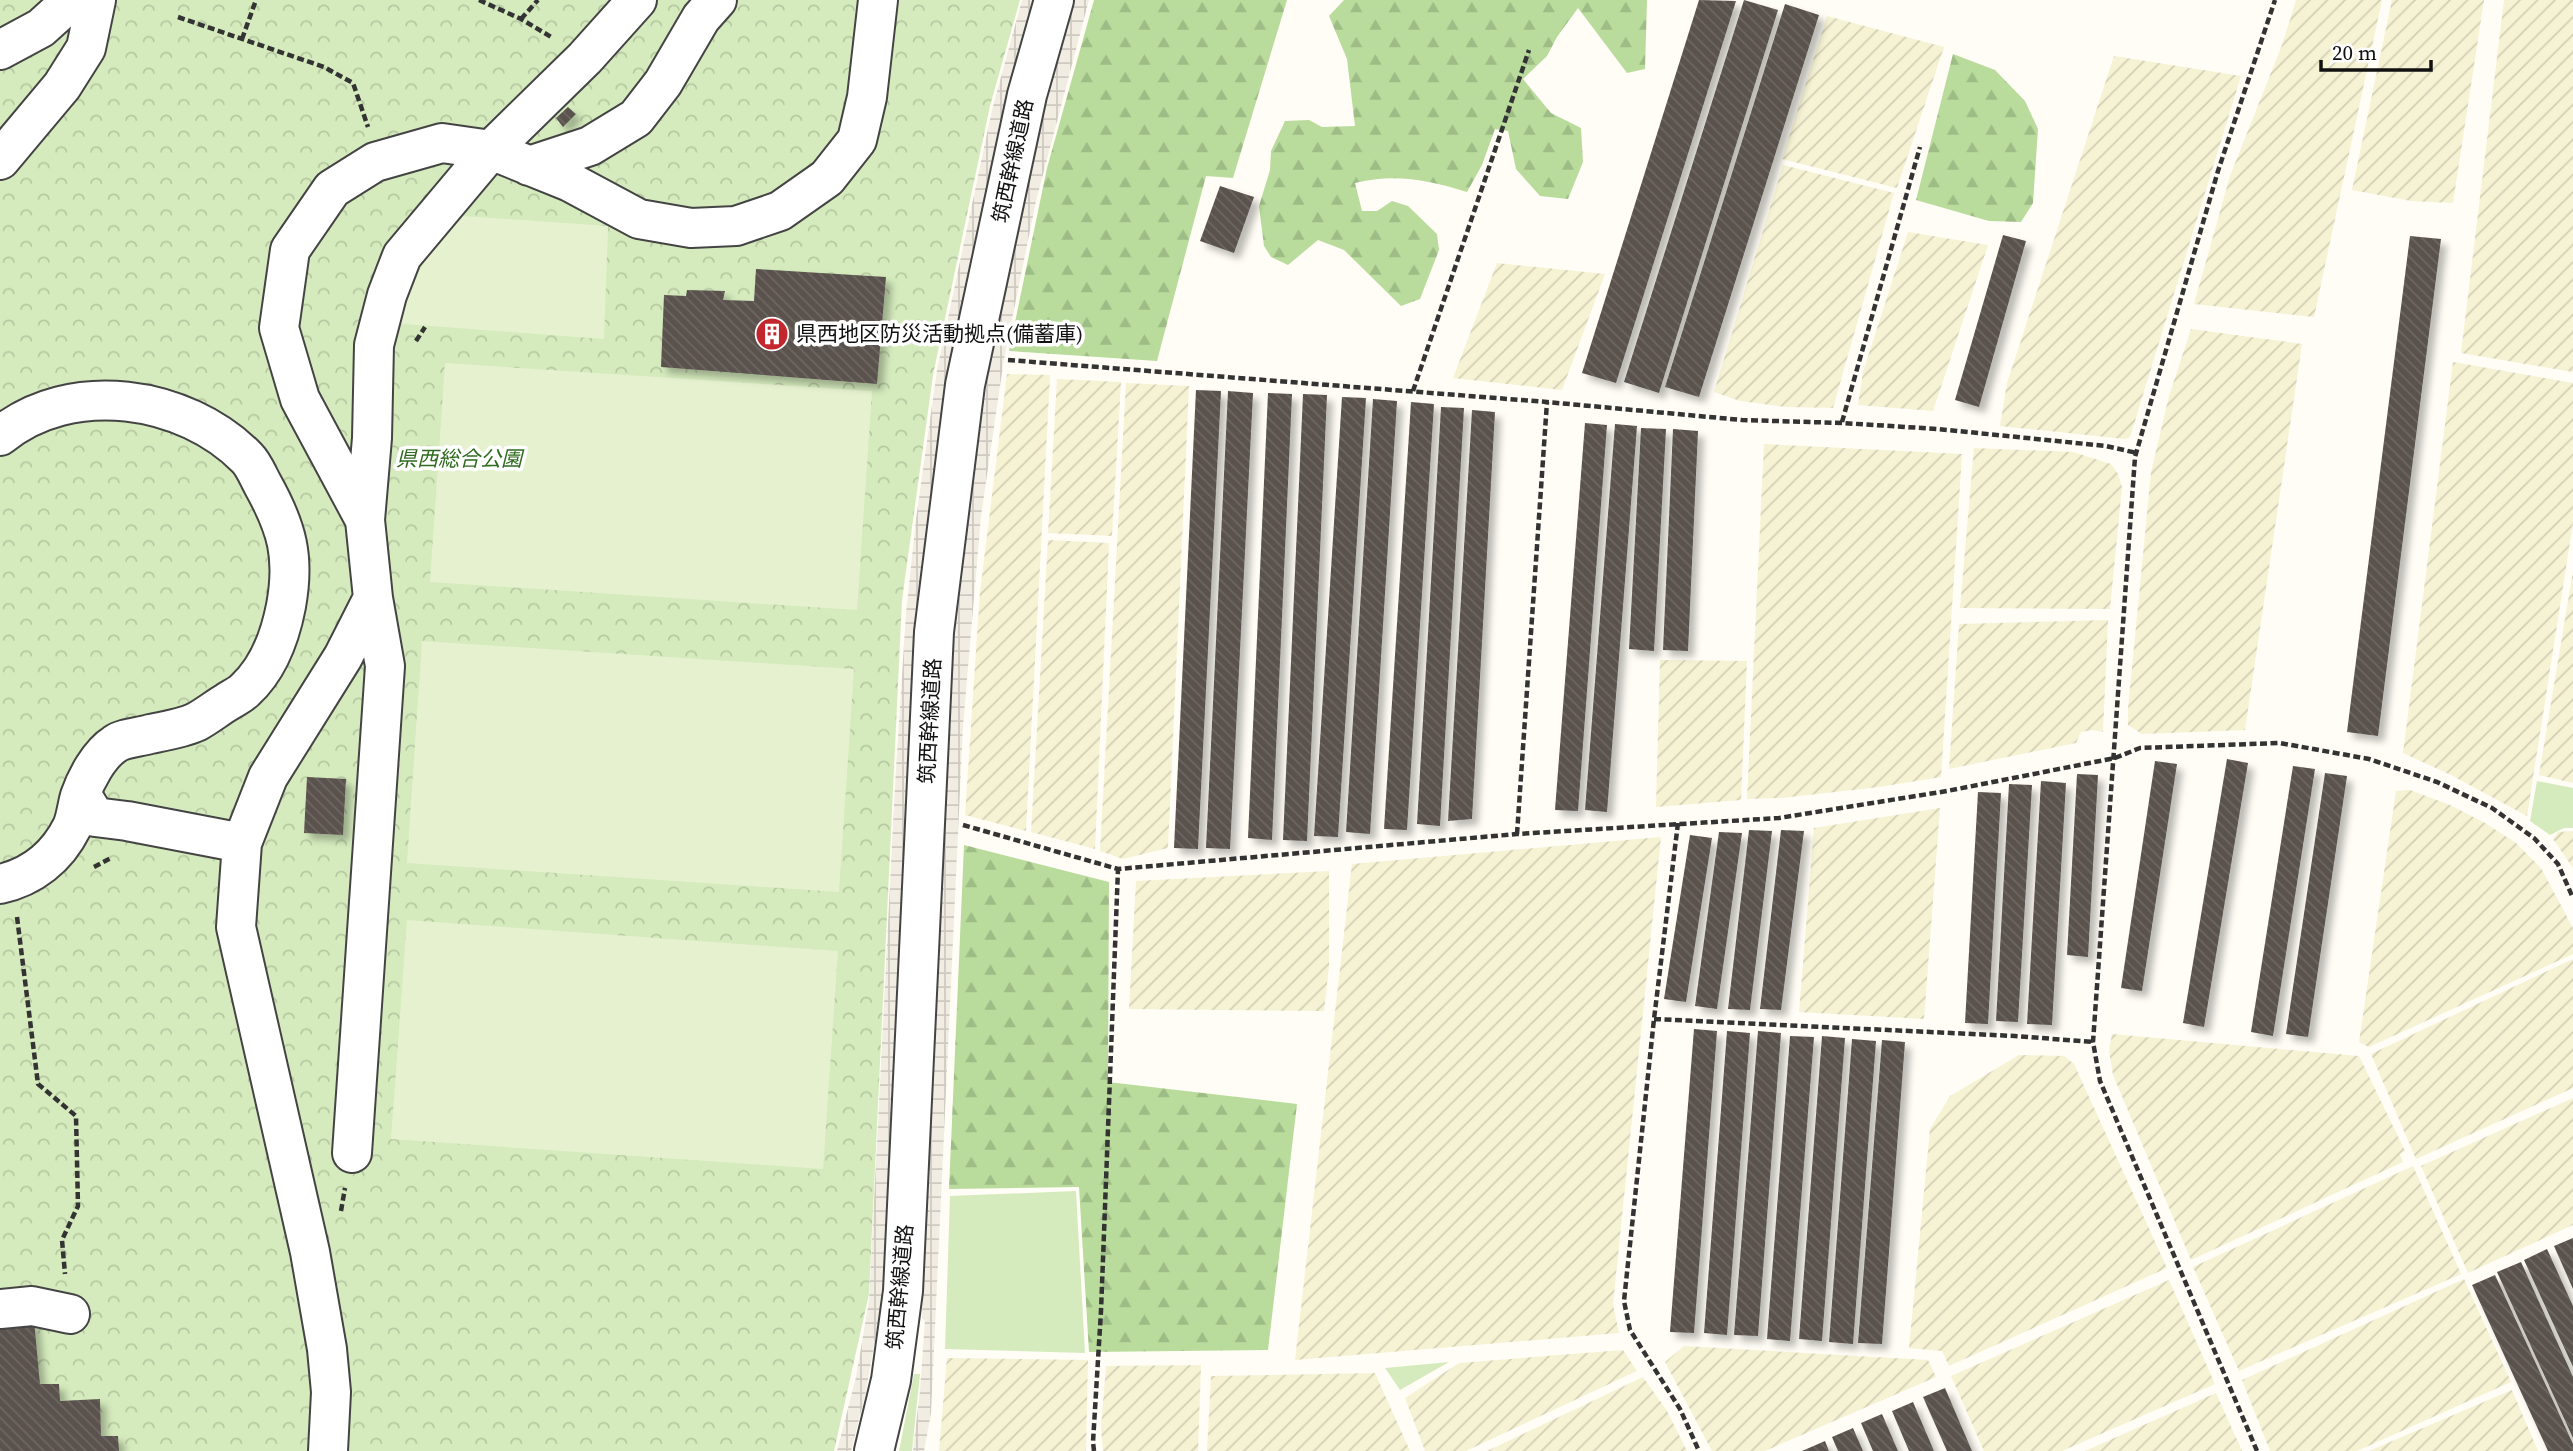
<svg xmlns="http://www.w3.org/2000/svg" width="2573" height="1451" font-family="'Source Serif 4','Noto Sans JP',serif">
  <style>
    .farmland { fill: url(#farmland-furrows) }
    .grass { fill: #d5ebbd }
    .forest { fill: url(#forest-firs) }
    .park { fill: url(#park-crowns) }
    .pitch { fill: #e6f2cf }
    .plaza { fill: url(#plaza-grid) }
    .building { fill: url(#building-back-hatch); filter: url(#shadow) }
    .lines { fill: none; stroke-linecap: round; stroke-linejoin: round }
    .minor-casing { stroke: #444; stroke-width: 42 }
    .path { stroke: #333; stroke-width: 4.5; stroke-dasharray: 7 3.5; stroke-linecap: butt }
    .minor { stroke: #fff; stroke-width: 38 }
    .labels { text-anchor: middle; stroke-width: 7; stroke-linejoin: round; paint-order: stroke }
    .street-label { font-size: 21px; fill: #111; stroke: #fff }
    .poi-label { font-size: 21px; fill: #111; stroke: #fff; text-anchor: start }
    .park-label { font-size: 21px; font-style: italic; fill: #2f6b1f; stroke: #fff }
  </style>
  <defs>
    <pattern id="farmland-furrows" width="10" height="10" patternUnits="userSpaceOnUse" patternTransform="scale(1.75)"><rect width="10" height="10" fill="#f6f3d4"/><path d="M-1 1l2-2M0 10L10 0M9 11l2-2" fill="none" stroke="#d2cfb5"/></pattern>
    <pattern id="forest-firs" width="22" height="20" patternUnits="userSpaceOnUse" patternTransform="scale(1.75)"><rect width="22" height="20" fill="#b9dc9c"/><path d="M5 1l3.5 6h-7zM16 11l3.5 6h-7z" fill="#9ebc85"/></pattern>
    <pattern id="park-crowns" width="20" height="18" patternUnits="userSpaceOnUse" patternTransform="scale(1.75)"><rect width="20" height="18" fill="#d5ebbd"/><path d="M2 6a3 3 0 1 1 6 0M12 15a3 3 0 1 1 6 0" fill="none" stroke="#b6c8a1"/></pattern>
    <pattern id="plaza-grid" width="8" height="8" patternUnits="userSpaceOnUse" patternTransform="scale(1.75)"><rect width="8" height="8" fill="#f1ede2"/><path d="M0 4h8M4 0v8" fill="none" stroke="#cecac1"/></pattern>
    <pattern id="building-back-hatch" width="6" height="6" patternUnits="userSpaceOnUse" patternTransform="scale(1.75)"><rect width="6" height="6" fill="#5a524d"/><path d="M-1 5l2 2M0 0l6 6M5-1l2 2" fill="none" stroke="#6d6662"/></pattern>
    <filter id="shadow"><feDropShadow dx="6" dy="6" stdDeviation="3.5" flood-color="#0004"/></filter>
  </defs>
  <rect width="100%" height="100%" fill="#fffdf5"/>
  <path class="farmland" d="M2296 0H2382L2314 317 2194 304 2230 176 2282 45Z
    M2392 0H2484L2453 203 2411 201 2352 190Z
    M2504 0H2573V372L2461 353Z
    M1827 16 1944 47 1897 188 1782 159Z
    M2114 56 2241 76 2130 437 2125 439 2000 426 2007 383Z
    M1783 165 1894 193 1833 408 1786 407 1740 401 1714 392Z
    M1908 232 1988 245 1933 411 1858 405 1863 372Z
    M1497 263 1605 274 1562 390 1453 378Z
    M2191 329 2302 344 2245 730 2142 734 2128 725V709L2151 472 2169 396Z
    M2453 362 2573 383V523L2527 816 2451 775 2403 753Z
    M1007 374 1050 375 1026 831 965 815 980 592Z
    M1057 379 1121 382 1112 536 1048 533Z
    M1126 383 1189 386 1168 848 1123 859 1100 851Z
    M1764 444 1962 454 1941 777 1879 787 1782 798 1747 799Z
    M1974 448 2073 452 2111 464 2118 474 2122 487 2110 609 1960 608Z
    M1048 540 1109 543 1095 849 1031 832Z
    M2573 571V783L2539 775Z
    M2108 620 2103 732 2092 730 2081 732 2076 743 1949 769 1959 624Z
    M1660 660 1747 661 1741 800 1656 807Z
    M2410 790 2450 805 2485 823 2516 843 2541 868 2573 928V954L2369 1047 2359 1042 2396 791Z
    M1940 808 1924 1019 1799 1012 1814 828Z
    M2573 831V868L2553 839 2558 832Z
    M1661 837 1613 1304 1619 1333 1295 1360 1352 864Z
    M1329 871V966L1324 1011 1129 1009 1136 881Z
    M2573 959V1088L2416 1159 2371 1054Z
    M2112 1034 2359 1056 2405 1151 2400 1154 2403 1162 2191 1260 2113 1075 2109 1051Z
    M2019 1055 2064 1056 2074 1064 2167 1268 1949 1366 1942 1351 1909 1348 1930 1129 1950 1096Z
    M2573 1098V1225L2468 1273 2421 1166Z
    M2413 1166 2461 1274 2239 1371 2193 1267Z
    M2464 1279 2511 1382 2357 1451H2270L2242 1380Z
    M2169 1280 2215 1384 2062 1451H1984L1951 1376Z
    M1684 1346 1928 1360 1936 1377 1765 1451H1712L1665 1362Z
    M1623 1350 1637 1371 1466 1451H1425L1405 1398 1459 1363Z
    M947 1358 1088 1360 1086 1451H939Z
    M1201 1365 1198 1451H1103L1101 1428 1106 1366Z
    M1375 1373 1410 1451H1207L1211 1376Z
    M1643 1377 1667 1411 1687 1451H1487Z
    M2512 1390 2538 1451H2369Z
    M2216 1393 2242 1451H2085Z"/>
  <path class="grass" d="M2537 781 2573 788V828H2564L2550 835 2530 821Z
    M1076 1191 1085 1353 945 1349 950 1196Z
    M1449 1362 1400 1390 1385 1368Z
    M914 1374H920L912 1451H899Z"/>
  <path class="forest" d="M1094 0H1287L1233 178 1206 176 1157 361 1009 351 1047 168Z
    M1344 0H1647L1645 69 1627 73 1578 8 1557 37 1547 56 1523 79 1551 113 1581 128 1583 162 1568 199 1540 196 1516 169 1508 131 1495 129 1482 165 1467 192C1430 180 1393 173 1355 183L1362 211H1377L1392 201 1408 206 1437 234 1439 250 1420 299 1401 306 1344 250 1318 240 1288 265 1271 257 1264 246 1259 206 1270 170 1271 151 1285 121 1309 120 1322 127 1355 126 1347 59 1329 16Z
    M1953 54 1995 70 2025 101 2038 129 2033 203 2021 222 1989 221 1916 200Z
    M964 845 1109 882 1108 1082 1297 1104 1268 1350 1089 1352 1079 1187 949 1189Z"/>
  <path class="park" d="M0 0H1020L990 106 933 375 902 600 869 1294 834 1451H0Z"/>
  <path class="pitch" d="M449 215 608 226 604 339 392 323Z
    M445 363 872 391 857 610 430 582Z
    M422 641 854 669 839 892 407 863Z
    M407 920 838 951 823 1169 391 1139Z"/>
  <path class="plaza" d="M1022 0H1036L987 187 955 349 884 1289 865 1396 851 1451H837L856 1377 869 1301 895 785 906 613 916 519 937 370 992 110Z
    M1073 0H1089L1036 201 1004 359 981 516 963 726 931 1413 924 1451H913L920 1390 925 1320 922 1319 924 1251 954 647 970 499 992 348 1026 181Z"/>
  <path class="building" d="M1699 0 1736 1 1616 383 1582 373Z
    M1744 0 1778 10 1659 393 1624 382Z
    M1785 4 1819 15 1699 397 1665 387Z
    M568 107 576 114 563 127 556 118Z
    M1220 186 1254 197 1234 253 1200 241Z
    M2003 235 2026 241 1979 407 1955 400Z
    M2410 236 2441 239 2378 736 2347 732Z
    M756 269 886 277 877 384 661 367 664 295 686 296 687 290 725 291 723 300 754 301Z
    M1196 390 1221 391 1198 849 1174 848Z
    M1228 391 1253 393 1230 849 1206 848Z
    M1268 393 1292 394 1272 840 1248 838Z
    M1303 394 1327 395 1307 841 1283 840Z
    M1342 397 1366 398 1338 837 1314 836Z
    M1373 399 1397 401 1370 834 1346 832Z
    M1411 402 1434 404 1407 830 1384 829Z
    M1441 407 1464 408 1440 826 1417 824Z
    M1472 410 1495 412 1472 819 1448 821Z
    M1585 423 1607 425 1578 811 1555 810Z
    M1615 424 1637 426 1607 812 1585 810Z
    M1641 428 1666 429 1654 651 1629 649Z
    M1673 429 1698 431 1688 651 1663 650Z
    M2227 759 2248 763 2204 1027 2183 1023Z
    M2155 761 2177 764 2142 991 2121 988Z
    M2293 766 2315 769 2273 1036 2251 1032Z
    M2325 773 2347 776 2308 1037 2286 1034Z
    M2077 774 2098 775 2088 957 2067 955Z
    M307 777 346 779 343 835 304 833Z
    M2041 781 2066 783 2052 1025 2027 1024Z
    M2009 784 2032 785 2018 1022 1996 1021Z
    M1978 792 2001 793 1988 1024 1965 1023Z
    M1749 830 1772 831 1750 1010 1728 1009Z
    M1781 830 1804 831 1781 1010 1760 1009Z
    M1719 832 1742 833 1717 1009 1695 1006Z
    M1690 835 1712 838 1686 1002 1664 999Z
    M1694 1029 1717 1031 1694 1333 1670 1332Z
    M1727 1031 1750 1033 1727 1335 1704 1333Z
    M1758 1031 1781 1033 1758 1336 1734 1335Z
    M1790 1036 1814 1037 1790 1341 1767 1339Z
    M1822 1036 1845 1038 1822 1341 1799 1339Z
    M1852 1039 1876 1041 1853 1344 1829 1342Z
    M1882 1040 1905 1042 1882 1344 1858 1343Z
    M2573 1238V1289L2554 1246Z
    M2547 1249 2573 1306V1367L2524 1260Z
    M2521 1262 2573 1377V1438L2497 1272Z
    M2495 1275 2573 1444V1451H2548L2472 1285Z
    M34 1320 40 1384H59L60 1401 100 1399 101 1436H118L119 1451H0V1323Z
    M1945 1388 1972 1451H1947L1923 1397Z
    M1913 1402 1934 1451H1909L1892 1411Z
    M1882 1414 1898 1451H1873L1861 1423Z
    M1853 1428 1863 1451H1838L1832 1437Z
    M1825 1441 1829 1451H1802Z"/>
  <g class="lines">
    <defs>
      <path id="minor" d="M0 50 41 28 72 0
        M0 160 62 86 86 48 96 0
        M529 166 590 146 636 118 663 83 701 18 717 0
        M0 436C71 378 185 395 247 458 254 465 258 476 263 485 287 528 295 557 286 606 280 637 269 668 245 690 240 695 233 698 227 702 217 708 207 716 196 722 183 728 165 731 150 734 140 737 123 738 115 744 99 754 86 779 80 796 77 806 76 818 72 827 57 857 32 877 0 884
        M365 520 372 438 374 345 387 295 402 256 491 150 585 58 637 0
        M81 794 95 817 127 821 242 843
        M352 1153 385 666 373 598
        M0 1309 32 1306 70 1314
        M328 1451 331 1392 327 1349 310 1252 236 927 242 843 268 777 343 657 373 598 365 520 300 399 279 328 290 250 332 189 375 162 442 143 491 150 570 182 639 219 691 228 736 226 780 211 827 178 857 140 867 97 878 0
        M874 1451 891 1380 903 1291 934 632 965 385 1027 95 1054 0"/>
    </defs>
    <use href="#minor" class="minor-casing"/>
    <path class="path" d="M479 0 521 19 553 38
      M178 17 324 67 353 83 368 127
      M521 19 538 0
      M242 39 256 0
      M416 341 425 327
      M1008 360 1547 402 1742 420 1842 423 1938 429 2106 446 2137 453
      M1413 391 1529 50
      M1842 422 1920 147
      M1678 823 1654 1019 1624 1301 1630 1330 1680 1409 1699 1451
      M963 825 1118 869 1517 834 1779 818 1947 791 2115 758 2140 748 2280 743 2369 759 2437 782 2492 808 2534 838 2558 864 2573 898
      M1517 834 1547 402
      M94 867 111 858
      M17 917 38 1084 76 1116 78 1206 62 1240 65 1274
      M1654 1019 2015 1036 2093 1042
      M341 1211 345 1188
      M1094 1451 1093 1442 1101 1311 1118 869
      M2257 1451 2100 1081 2093 1042 2135 457 2218 171 2275 0"/>
    <use href="#minor" class="minor"/>
  </g>
  <defs>
    <symbol id="building-disc" viewBox="-11 -11 22 22"><circle r="9.5" fill="#c4262e" stroke="#fff"/><path d="M-4-6H4V6H1V3H-1V6H-4ZM-2.5-4.3h1.7v1.8h-1.7ZM.8-4.3h1.7v1.8H.8ZM-2.5-1h1.7V.8h-1.7ZM.8-1h1.7V.8H.8Z" fill="#fff"/></symbol>
  </defs>
  <g fill-rule="evenodd">
    <use href="#building-disc" x="753" y="315" width="38" height="38"/>
  </g>
  <g class="labels">
    <g class="street-label">
      <text transform="translate(1013 161) rotate(-78)" y="7">筑西幹線道路</text>
      <text transform="translate(930 721) rotate(-87)" y="7">筑西幹線道路</text>
      <text transform="translate(900 1287) rotate(-85)" y="7">筑西幹線道路</text>
    </g>
    <g class="poi-label">
      <text x="796" y="341">県西地区防災活動拠点(備蓄庫)</text>
    </g>
    <g class="park-label">
      <text x="459" y="466">県西総合公園</text>
    </g>
  </g>
  <path d="M2321 60v10h110v-10" fill="none" stroke="#111111" stroke-width="3.5"/>
  <text x="2332" y="60" font-size="21" fill="#111111" stroke="#ffffff" stroke-width="5" paint-order="stroke">20 m</text>
</svg>
